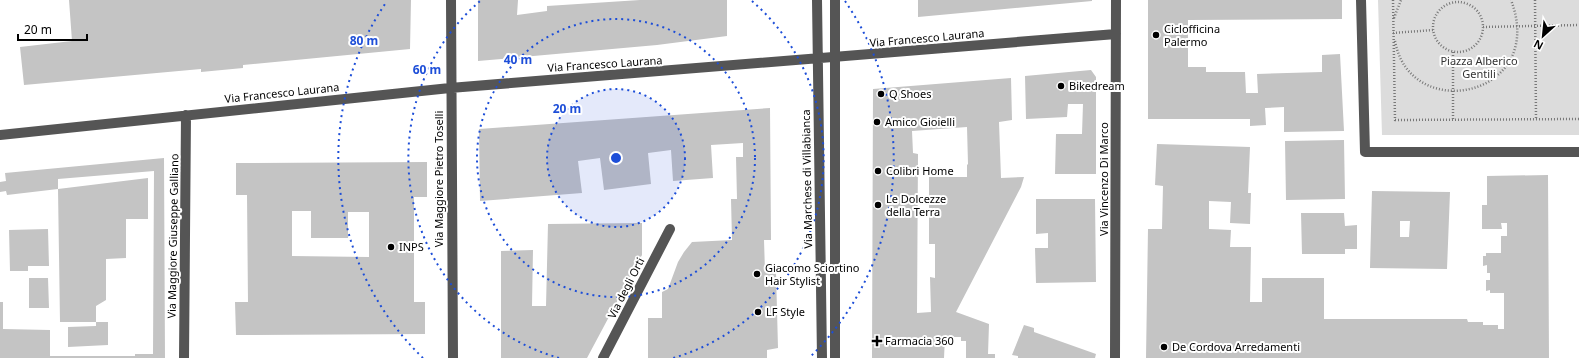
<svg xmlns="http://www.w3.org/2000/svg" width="1579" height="358" font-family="'Noto Sans',sans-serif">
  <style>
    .green { fill: #dcdcdc }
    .building { fill: #c4c4c4; fill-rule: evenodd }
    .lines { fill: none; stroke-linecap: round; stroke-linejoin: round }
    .path { stroke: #777; stroke-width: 2.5; stroke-dasharray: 1 2; stroke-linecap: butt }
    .minor { stroke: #555; stroke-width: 10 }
    .ring { fill: none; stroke: #1d4ed8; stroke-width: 2; stroke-dasharray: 2 4 }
    .poi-dot { fill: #000; stroke: #fff; stroke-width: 1.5 }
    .labels { text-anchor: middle; stroke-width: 4; stroke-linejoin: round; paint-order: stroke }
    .poi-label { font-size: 11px; fill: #000; stroke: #fff; text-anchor: start }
    .street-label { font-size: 11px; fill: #000; stroke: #fff }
    .park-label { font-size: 11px; fill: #333; stroke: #fff }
    .centre { fill: #1d4ed8; stroke: #fff; stroke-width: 2 }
    .ring-label { font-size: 12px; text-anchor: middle; font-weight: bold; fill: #1d4ed8; stroke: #fff; stroke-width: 4; stroke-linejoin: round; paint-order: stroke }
  </style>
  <rect width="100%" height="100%" fill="#fff"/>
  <path class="green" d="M1378 0H1579V135H1382Z"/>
  <path class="building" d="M69 0H411L410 49 243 65V68L201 72V69L24 85 20 47 72 41Z
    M478 0H518L517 15 547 11V6L640 0H727V36L657 45 478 61Z
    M918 0H1092V1L918 17Z
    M1148 0H1342V19L1188 20V67H1206V72H1245L1246 93H1258L1257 74 1322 72V55L1340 54 1344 131 1284 132V107L1265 108 1266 125 1250 126V119H1148Z
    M1091 70 1096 77V174H1055L1056 134H1082L1083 104H1068L1067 117 1026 119 1025 76Z
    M1011 78 1012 120 999 122 1001 178 1024 177 1021 187 956 312 989 324 988 354H995V358H966V341H961V337H945L944 358H872L873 89ZM967 127 968 164 967 165V177H929V244H935V278L930 277 931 312 917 313 918 154 913 153 912 131Z
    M770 108 771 240H764L765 272H776L778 348 767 350V358H648V318H662V292L668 289 678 262 684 252 692 242 732 240 731 199H737L736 157H743V143L711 145 713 178 673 181 671 150 648 153 651 184 604 190 600 158 578 161 582 193 480 201 479 129Z
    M1344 140 1345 199 1286 200 1285 141Z
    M1157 144 1250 147 1248 193H1251L1250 224 1230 223 1231 202 1209 201V229L1231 230 1230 247H1251L1250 302H1262V278H1324V319H1467L1468 322H1483V325H1498V329H1504V293H1490V290L1486 291V280H1490V273H1487V265L1483 266V256H1486V253H1501V236H1507V223H1501L1502 229H1482V205H1487V176L1548 175 1549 358H1146L1148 229H1162L1163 186 1155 185Z
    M164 158 165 358H0V302H3V329L50 330V356H135V354H153L154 171 58 179V189L148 178V219H126V258L106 259V300L96 306V322H60L58 189 7 195 6 191 0 192V182L6 181 5 173Z
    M427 162V197H414V302H425V334L236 335 235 302H248L247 195H236V163ZM292 211H311V238H348V212H369V257L292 256Z
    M1372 191 1450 192 1447 269 1370 268ZM1400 221H1410L1409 237H1400Z
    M1036 199H1095L1096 282 1036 283 1035 248H1048V233L1036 234Z
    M1301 213H1344L1345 226 1357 225V249H1345V254H1302Z
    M642 223V255L587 358H501V251L533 250 532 306H546L548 224Z
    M48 229 49 266H28V271H10L9 230Z
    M29 278H48L49 308H29Z
    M96 322H108V345L68 347V327L96 326Z
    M1024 325 1034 328V332L1096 354 1095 358H1018V356L1012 355Z"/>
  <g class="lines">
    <path class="path" d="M1393 0 1395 120 1579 119
      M1535 0 1536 119
      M1433 27a25 25 0 1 1 50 0a25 25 0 1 1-50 0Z
      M1394 18 1401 0
      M1483 27 1579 25
      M1393 33 1433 30
      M1395 41C1410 125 1548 97 1511 0
      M1453 52V119"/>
    <path class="minor" d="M451 0 453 358
      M817 0 822 358
      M1361 0 1365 152H1579
      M0 135 450 88 1116 34
      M184 358 186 115
      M603 358 670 229
      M835 358V0
      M1115 358 1116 0"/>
  </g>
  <circle cx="616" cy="158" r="69" fill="#1d4ed8" fill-opacity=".12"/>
  <g class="ring">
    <circle cx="616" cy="158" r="69"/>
    <circle cx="616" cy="158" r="139"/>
    <path d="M559 358A208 208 0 0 1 480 1M752 1A208 208 0 0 1 673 358"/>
    <path d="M423 358A278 278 0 0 1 387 1M845 1A278 278 0 0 1 809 358"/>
  </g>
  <g class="poi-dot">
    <circle cx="1156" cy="35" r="4"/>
    <circle cx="1061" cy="86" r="4"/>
    <circle cx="881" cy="94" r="4"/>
    <circle cx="877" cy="122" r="4"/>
    <circle cx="878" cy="171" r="4"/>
    <circle cx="878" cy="205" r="4"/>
    <circle cx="391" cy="247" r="4"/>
    <circle cx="757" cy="274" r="4"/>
    <circle cx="758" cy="312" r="4"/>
    <path d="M875 335h4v4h4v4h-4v4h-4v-4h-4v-4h4z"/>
    <circle cx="1164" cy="347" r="4"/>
  </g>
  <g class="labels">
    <g class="poi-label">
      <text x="1164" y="33">Ciclofficina<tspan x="1164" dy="13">Palermo</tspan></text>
      <text x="1069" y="90">Bikedream</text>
      <text x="889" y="98">Q Shoes</text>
      <text x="885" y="126">Amico Gioielli</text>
      <text x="886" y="175">Colibri Home</text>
      <text x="886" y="203">Le Dolcezze<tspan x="886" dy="13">della Terra</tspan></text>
      <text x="399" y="251">INPS</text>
      <text x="765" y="272">Giacomo Sciortino<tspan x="765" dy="13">Hair Stylist</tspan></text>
      <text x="766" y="316">LF Style</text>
      <text x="885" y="345">Farmacia 360</text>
      <text x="1172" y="351">De Cordova Arredamenti</text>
    </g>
    <g class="street-label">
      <text transform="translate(927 38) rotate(-5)" y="4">Via Francesco Laurana</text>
      <text transform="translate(605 64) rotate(-4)" y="4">Via Francesco Laurana</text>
      <text transform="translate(282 93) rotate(-6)" y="4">Via Francesco Laurana</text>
      <text transform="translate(439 179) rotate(-90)" y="4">Via Maggiore Pietro Toselli</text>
      <text transform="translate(807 179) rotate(-91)" y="4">Via Marchese di Villabianca</text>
      <text transform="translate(1104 179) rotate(-90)" y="4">Via Vincenzo Di Marco</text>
      <text transform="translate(173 236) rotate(-89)" y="4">Via Maggiore Giuseppe Galliano</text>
      <text transform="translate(626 288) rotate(-63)" y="4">Via degli Orti</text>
    </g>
    <g class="park-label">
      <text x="1479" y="65">Piazza Alberico<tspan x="1479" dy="13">Gentili</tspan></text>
    </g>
  </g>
  <circle cx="616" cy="158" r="6" class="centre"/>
  <g class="ring-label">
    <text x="364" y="45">80 m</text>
    <text x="518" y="64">40 m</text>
    <text x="427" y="74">60 m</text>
    <text x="567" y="113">20 m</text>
  </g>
  <g transform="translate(1543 36) rotate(207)" stroke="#ffffff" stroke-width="3" paint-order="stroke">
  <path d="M0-3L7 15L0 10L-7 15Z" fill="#000000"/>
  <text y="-6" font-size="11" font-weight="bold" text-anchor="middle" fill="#000000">N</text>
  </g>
  <path d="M18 34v6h69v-6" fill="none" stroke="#000000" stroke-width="2"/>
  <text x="24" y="34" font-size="12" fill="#000000" stroke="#ffffff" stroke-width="3" paint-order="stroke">20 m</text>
</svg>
